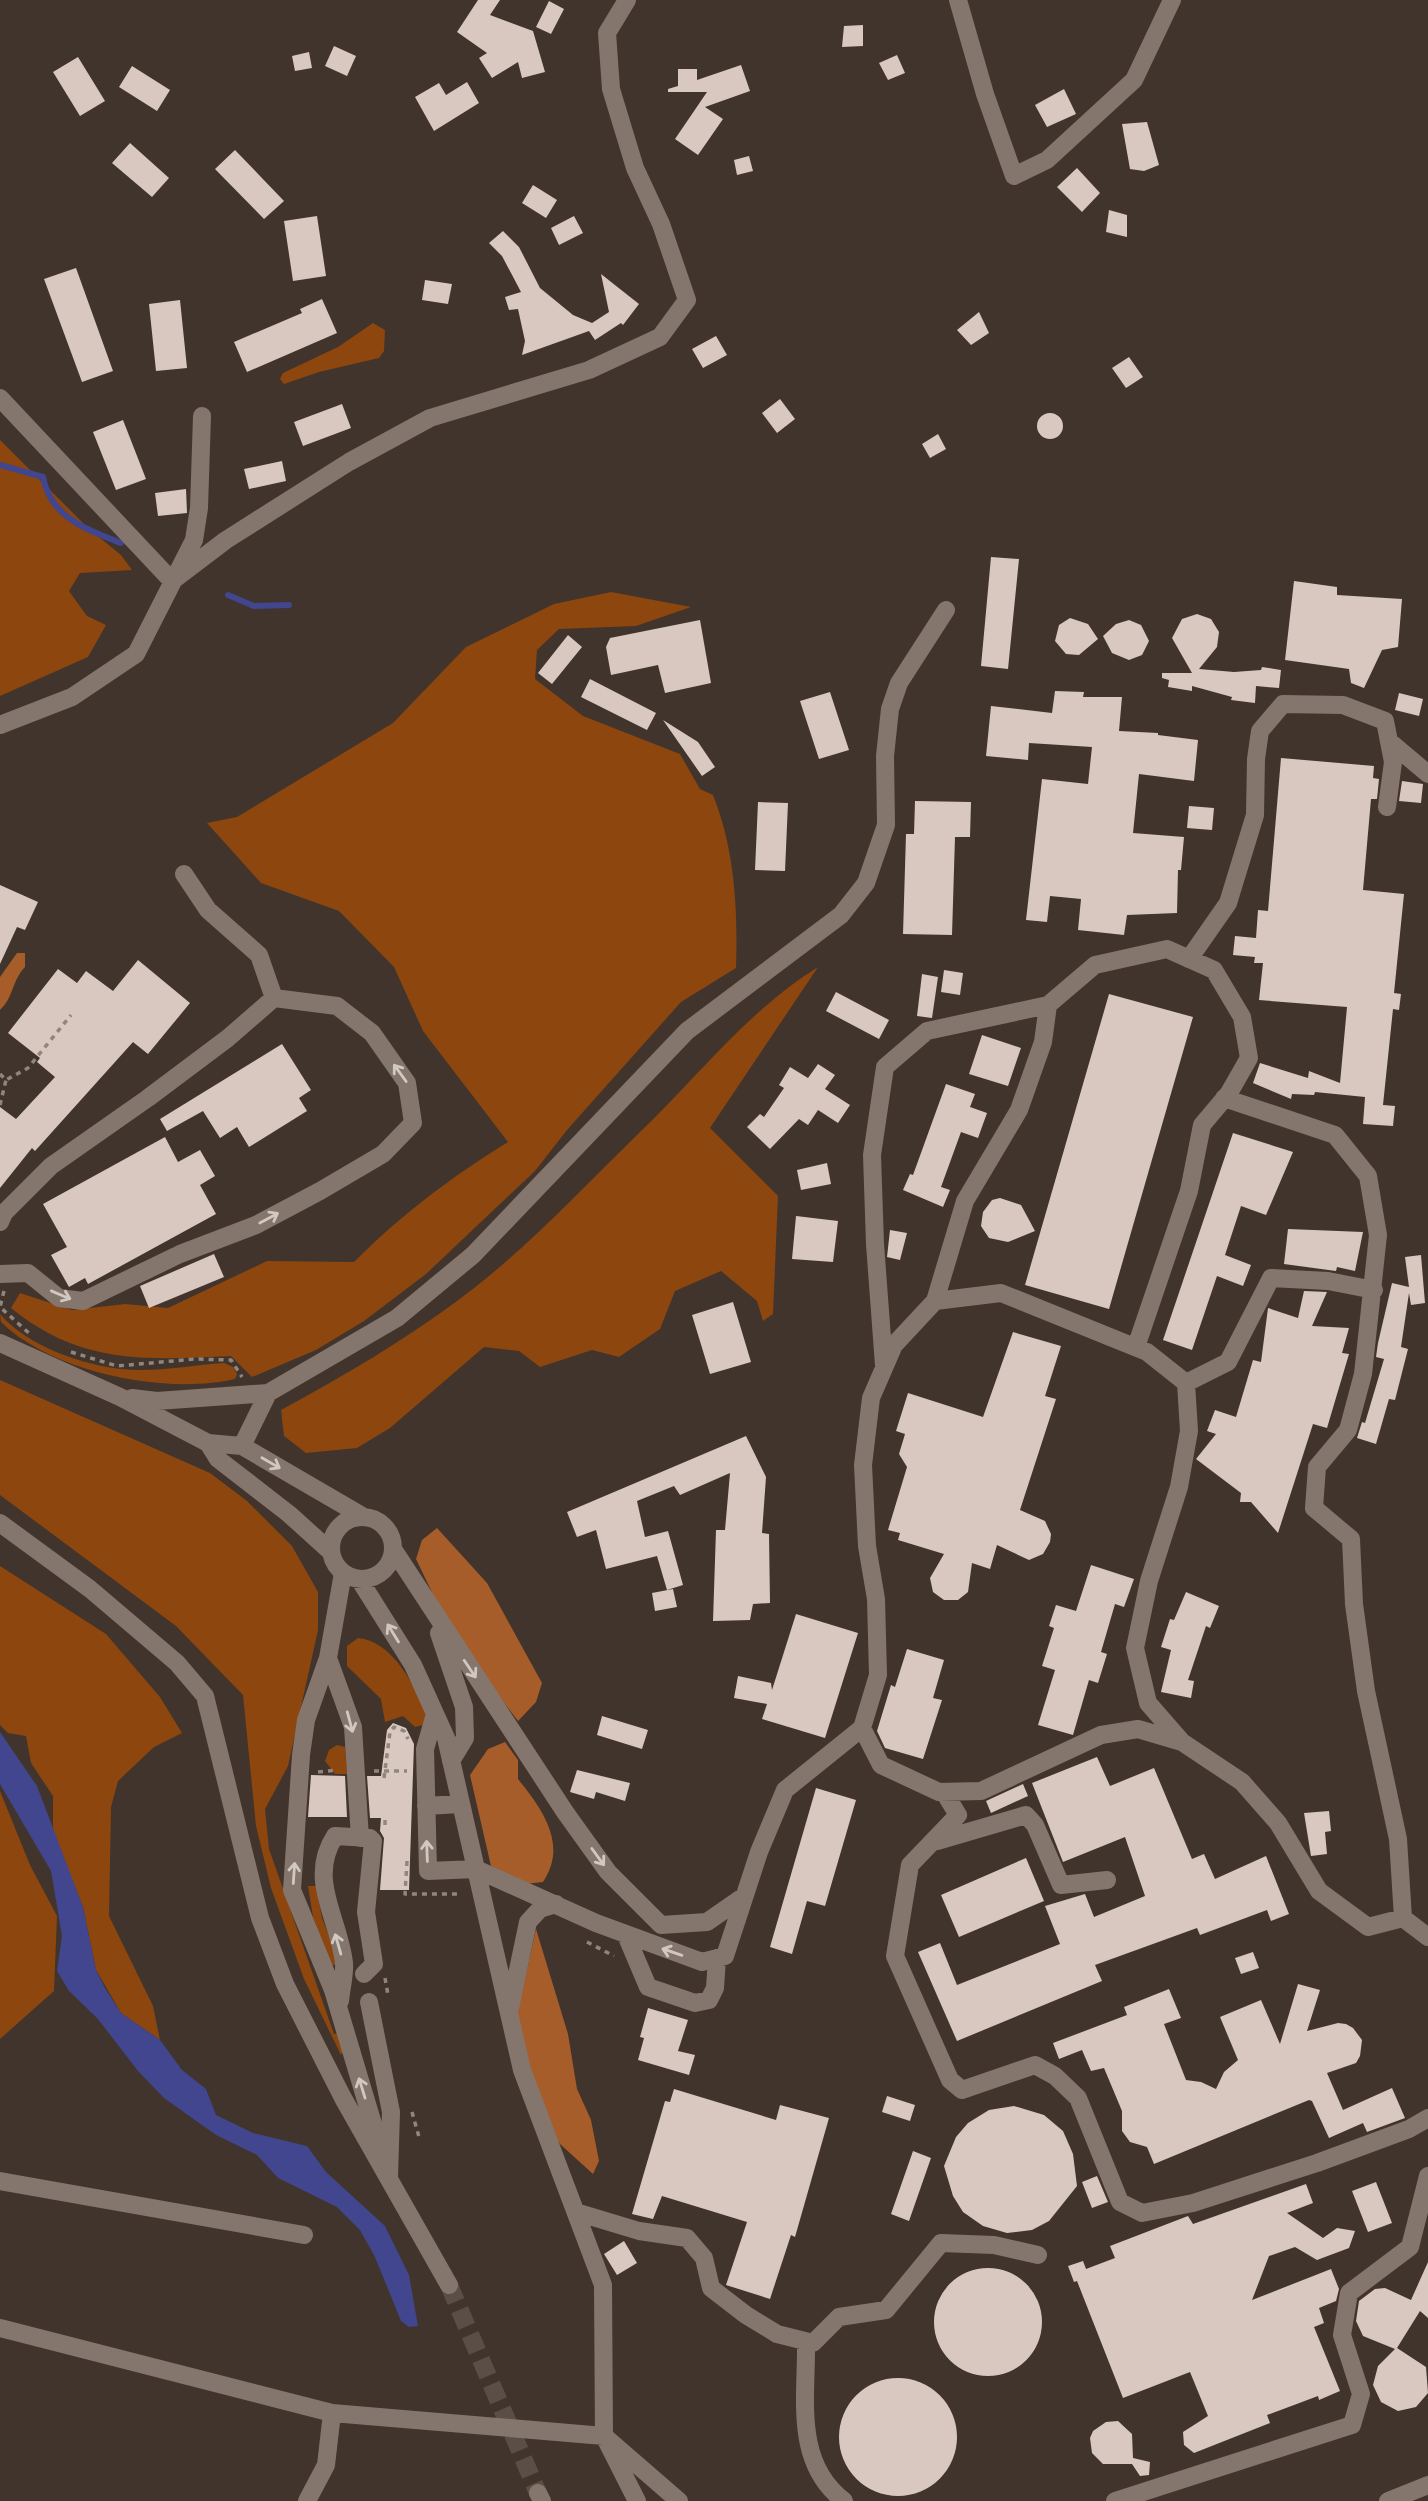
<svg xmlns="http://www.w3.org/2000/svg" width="1428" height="2501" font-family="Raleway,sans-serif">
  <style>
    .green { fill: #8c460e }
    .forest { fill: #a65d29 }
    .water { fill: #41468e }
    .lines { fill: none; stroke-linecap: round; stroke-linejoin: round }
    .stream { stroke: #41468e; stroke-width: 6 }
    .building { fill: #d9c8bf }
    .minor-tunnel { stroke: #5b4e47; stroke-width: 18; stroke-dasharray: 18 9; stroke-linecap: butt }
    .path { stroke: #90867f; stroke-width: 3.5; stroke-dasharray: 5 5; stroke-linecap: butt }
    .minor { stroke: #85766d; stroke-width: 18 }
    .oneway { stroke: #d2c8c2 }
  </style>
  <rect width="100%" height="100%" fill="#41342c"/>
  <path class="green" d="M373 323 385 330 384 351 379 358 319 372 284 384 280 379 283 373 338 347Z
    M0 440 88 528 121 555 132 570 80 573 69 591 87 616 106 625 88 657 0 696Z
    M611 592 691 607 636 626 559 629 537 650 535 679 583 716 680 754 700 789 713 795C735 850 738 910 736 968L681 1002 567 1130 535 1171 426 1274 364 1321 316 1350 252 1377 231 1356C146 1360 81 1365 11 1308L20 1293 72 1310 125 1304 168 1308 267 1261 354 1262C402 1214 450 1178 508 1142L423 1031 394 967 339 911 261 883 207 823 237 817 393 723 466 647 554 604Z
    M818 967 710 1128 778 1196 773 1314 763 1321 757 1301 721 1271 675 1291 660 1329 619 1357 592 1350 540 1367 519 1351 484 1347 390 1428 357 1448 306 1453 284 1436 281 1410C343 1376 404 1341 461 1298 524 1251 580 1191 636 1136 697 1078 746 1012 818 967Z
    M0 1314C26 1345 82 1365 121 1369 154 1373 191 1365 224 1363L233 1367 237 1374 235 1379C166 1395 53 1373 1 1322Z
    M0 1380 210 1473 247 1501 292 1546 318 1592V1630L288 1766 265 1809 269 1849 334 2034 341 2033 345 2048 341 2055 304 1979 271 1888 256 1826 243 1695 176 1626 0 1495Z
    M0 1566 106 1634 160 1697 182 1733 154 1747 118 1781 111 1807 109 1916 153 2006 160 2040 121 2013 96 1970 83 1907 53 1834V1796L31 1763 26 1736 8 1733 0 1725Z
    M358 1638C393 1641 417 1688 427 1718L423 1725 415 1727 403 1716 385 1722 381 1699 347 1666V1646Z
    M337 1745 345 1747 347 1774H335L325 1761 329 1750Z
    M0 1791 30 1865 57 1916 54 1991 0 2039Z
    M308 1886H316L322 1918 339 1961 336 1965H331L313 1917Z"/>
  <path class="forest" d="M17 953H25V967C12 980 14 997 0 1010V977Z
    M437 1528 487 1583 542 1683 536 1702 518 1721 452 1634 416 1559 422 1540Z
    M505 1742 518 1760V1779C543 1810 568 1845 543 1882L525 1884 491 1866 470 1775 488 1749Z
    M536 1929 568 2034 577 2089 591 2120 599 2161 593 2174 560 2144 547 2122 525 2058 516 2019Z"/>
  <path class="water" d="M0 1732 37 1786 83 1907 96 1970 105 1988 121 2013 160 2040 182 2070 206 2089 216 2115 253 2133 307 2146 326 2172 385 2226 409 2275 418 2326 409 2327 401 2321 375 2257 360 2230 337 2207 278 2178 257 2155 216 2135 164 2098 138 2071 98 2019 69 1991 57 1971 62 1936 51 1871 0 1784Z"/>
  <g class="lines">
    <path class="stream" d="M0 465 43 477C50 517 87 530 121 543
      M228 595 254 606 289 605"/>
  </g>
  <path class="building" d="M478 0H500L490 15 533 31 545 72 522 78 518 62 492 78 479 58 487 53 457 32Z
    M549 1 564 9 551 34 536 27Z
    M863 25V46L842 47 844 26Z
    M334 46 356 56 347 76 325 66Z
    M309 52 312 68 295 71 292 56Z
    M897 55 905 73 888 80 879 63Z
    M78 57 105 101 80 116 53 72Z
    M741 65 750 91 705 107 723 119 698 155 675 139 707 92H668V89L678 86V69H697V80Z
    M132 66 170 90 157 111 119 87Z
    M467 82 479 103 434 131 415 97 439 83 446 95Z
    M1064 89 1076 114 1047 127 1035 105Z
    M1147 122 1159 165 1144 171 1130 169 1122 124Z
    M130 143 169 178 152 197 112 163Z
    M235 150 284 201 264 219 215 169Z
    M749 156 753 171 737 175 734 160Z
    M1077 168 1100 193 1082 212 1057 187Z
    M533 185 557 200 546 218 522 203Z
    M1109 210 1127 215V237L1106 232Z
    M317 216 326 276 293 281 284 221Z
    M574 216 583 233 559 245 551 228Z
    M503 231 519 247 540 288 573 315 592 323 609 312 601 274 639 304 623 325 621 323 595 340 589 331 522 355 525 341 518 309 509 310 505 297 521 292 502 256 489 243Z
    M76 268 113 371 82 382 44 279Z
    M425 280 452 284 448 304 422 300Z
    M322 299 337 333 247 372 234 342 302 313 300 309Z
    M180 300 187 368 156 371 149 304Z
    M979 312 989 333 971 345 957 330Z
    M716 336 727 355 703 368 692 349Z
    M1129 357 1143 377 1126 388 1112 368Z
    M780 399 795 419 777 433 762 413Z
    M342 404 351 428 303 446 294 422Z
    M1037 426a13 13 0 1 1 26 0a13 13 0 1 1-26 0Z
    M123 420 146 479 116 490 93 432Z
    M938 434 946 449 930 458 922 444Z
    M282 461 286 481 249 489 244 469Z
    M186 489 187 513 158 516 155 493Z
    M991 557 1019 559 1008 669 981 666Z
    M1294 581 1337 587V595L1402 599 1398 647 1382 650 1364 688 1351 683 1349 669 1285 660Z
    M1197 614 1211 619 1219 632 1217 647 1199 669 1234 672 1261 670 1262 667 1281 670 1279 688 1256 686 1255 703 1231 700 1232 697 1192 686V691L1168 687 1169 680 1162 678V673H1192L1172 638 1182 619Z
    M1070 618 1088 624 1098 639 1079 655 1066 654 1055 641 1059 625Z
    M700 620 711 683 665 693 658 665 611 675 606 647 610 638Z
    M1129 620 1141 625 1149 641 1142 655 1129 660 1112 653 1103 636 1116 624Z
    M568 635 582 647 552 684 538 673Z
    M590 679 656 713 647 730 581 697Z
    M1055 691 1084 692 1083 697H1122L1119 731 1158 733V735L1198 740 1194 781 1139 774 1133 833 1184 837 1181 870H1178L1177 913 1127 915 1124 935 1078 930 1081 899 1050 896 1047 922 1026 920 1042 779 1088 784 1092 747 1029 743 1028 760 986 756 991 706 1052 713Z
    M830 692 849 750 819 759 800 701Z
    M1399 693 1423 699 1419 716 1395 710Z
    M663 720 698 742 715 767 702 776Z
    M1281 758 1374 766 1373 778 1379 779 1377 799H1371L1363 890 1404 894 1394 993 1401 994 1399 1010 1393 1009 1383 1105 1395 1106 1393 1126 1363 1124 1365 1097 1315 1092 1314 1095 1292 1094 1291 1099 1253 1083 1260 1063 1308 1078 1309 1071 1340 1083 1347 1007 1259 1000 1263 963H1254L1255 957 1233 955 1235 936 1256 938 1258 910 1268 911Z
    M1402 781 1423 784 1421 803 1399 801Z
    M915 801 971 802 970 837H955L952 935 903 934 906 834H914Z
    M758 802 788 803 785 871 755 870Z
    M1189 806 1214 808 1212 830 1187 828Z
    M0 885 38 902 25 930 17 927 0 964Z
    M138 960 190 1003 148 1054 133 1042 35 1151 32 1148 0 1188V1107L16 1119 55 1077 37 1062 40 1058 8 1033 58 969 77 983 86 971 113 991Z
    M944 970 963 973 960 995 941 992Z
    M922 974 938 977 932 1018 917 1016Z
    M836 992 889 1020 879 1039 826 1011Z
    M1109 994 1193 1017 1109 1309 1025 1285Z
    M982 1035 1021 1048 1008 1086 969 1074Z
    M282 1044 311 1090 299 1098 307 1111 249 1147 237 1127 220 1138 203 1111 167 1131 160 1119Z
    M818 1064 835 1075 825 1089 850 1105 838 1123 818 1110 808 1125 799 1119 770 1149 747 1127 760 1114 764 1117 784 1088 779 1085 790 1067 808 1078Z
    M946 1084 975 1094 970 1107 987 1113 978 1138 961 1132 941 1187 950 1190 943 1207 903 1190 910 1174 913 1175Z
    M1233 1133 1293 1152 1266 1215 1241 1206 1225 1255 1251 1265 1243 1286 1217 1276 1192 1350 1163 1340Z
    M165 1137 178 1162 200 1150 215 1176 200 1185 216 1214 88 1284 85 1278 69 1287 51 1255 67 1247 43 1204Z
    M827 1163 831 1184 801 1190 797 1170Z
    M1000 1198 1021 1205 1035 1231 1008 1242 989 1238 981 1226 983 1212 992 1200Z
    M796 1216 838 1221 833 1262 792 1259Z
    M1288 1229 1363 1232 1355 1271 1337 1267 1336 1271 1284 1264Z
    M890 1230 907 1233 900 1260 887 1257Z
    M214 1254 224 1277 149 1308 140 1286Z
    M1421 1255 1425 1303 1411 1305 1409 1293 1401 1347 1408 1349 1395 1400 1389 1399 1376 1444 1357 1438 1362 1422 1365 1423 1384 1359 1376 1357 1378 1343 1392 1283 1409 1287 1405 1257Z
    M1304 1291 1327 1292 1312 1326 1349 1328 1342 1353 1349 1354 1327 1428 1313 1424 1278 1533 1251 1502H1240L1241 1493 1196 1459 1216 1434 1207 1431 1215 1410 1236 1417 1253 1360 1261 1362 1268 1308 1298 1318Z
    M733 1302 751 1362 710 1374 692 1315Z
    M1013 1332 1061 1346 1045 1396 1056 1399 1020 1510 1045 1521 1051 1534 1050 1542 1043 1554 1029 1560 997 1545 990 1569 972 1563 968 1592 958 1600H944L933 1592 930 1578 944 1554 898 1540 900 1533 888 1530 907 1467 899 1454 905 1434 896 1431 908 1393 983 1417Z
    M746 1436 766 1477 762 1533 769 1534 770 1603 753 1604 750 1620 713 1621 716 1530H725L730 1473 680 1495 674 1486 637 1501 645 1537 668 1531 683 1585 667 1590 657 1556 606 1569 596 1530 577 1537 567 1512Z
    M1091 1565 1134 1579 1124 1607 1115 1604 1101 1652 1107 1654 1098 1683 1089 1680 1073 1735 1038 1725 1055 1670 1042 1666 1054 1628 1049 1626 1056 1605 1076 1611Z
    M673 1589 677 1607 655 1611 652 1593Z
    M1186 1592 1219 1606 1210 1628 1206 1626 1188 1680 1194 1681 1191 1698 1161 1692 1171 1650 1161 1647 1170 1619 1174 1620Z
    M796 1614 858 1633 825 1738 762 1719 767 1704 734 1698 738 1676 771 1683 772 1690Z
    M907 1649 944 1660 933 1698 942 1700 923 1759 885 1748 877 1731 891 1685 895 1687Z
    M602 1716 648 1730 642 1749 597 1735Z
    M393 1723 406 1728 414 1744 409 1890H380L384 1838 380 1831 381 1818H370L367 1776H381L387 1730Z
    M1097 1757 1110 1786 1154 1768 1192 1859 1204 1854 1215 1879 1266 1856 1289 1914 1271 1921 1267 1910 1200 1935 1197 1928 1095 1965 1102 1981 957 2041 918 1952 940 1943 957 1985 1060 1944 1045 1906 1085 1894 1094 1917 1145 1896 1125 1837 1063 1862 1032 1783Z
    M577 1770 630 1783 625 1801 596 1792 594 1799 570 1792Z
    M311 1775 345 1776 347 1817H308Z
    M1023 1784 1028 1796 991 1813 986 1801Z
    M816 1788 856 1800 825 1906 807 1901 792 1954 770 1947Z
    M1329 1811 1331 1831 1325 1832 1327 1854 1311 1856 1304 1813Z
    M1026 1858 1044 1901 959 1937 941 1895Z
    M1253 1952 1259 1968 1241 1974 1235 1958Z
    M1298 1984 1320 1990 1307 2031 1338 2023 1346 2024 1353 2028 1362 2040 1360 2056 1356 2063 1327 2073 1343 2110 1392 2088 1405 2118 1367 2132 1363 2123 1329 2138 1312 2101 1309 2100 1154 2164 1147 2147 1130 2142 1122 2131V2111L1104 2068 1091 2071 1082 2050 1059 2059 1053 2043 1127 2015 1124 2007 1169 1989 1181 2018 1164 2024 1186 2080 1201 2082 1216 2089 1224 2072 1238 2060 1220 2017 1261 2000 1280 2044Z
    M648 2008 688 2020 678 2051 695 2055 689 2075 638 2060 644 2038 640 2037Z
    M674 2089 776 2120 780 2105 829 2118 795 2237 791 2235 770 2299 726 2285 747 2222 662 2196 653 2219 632 2214 665 2101 670 2102Z
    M887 2096 915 2105 910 2121 882 2112Z
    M1014 2106 1044 2115 1063 2131 1073 2154 1077 2186 1049 2221 1032 2230 1007 2233 983 2226 963 2212 953 2196 944 2166 956 2137 968 2123 989 2110Z
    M913 2151 931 2158 909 2221 891 2214Z
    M1097 2176 1108 2202 1092 2208 1082 2182Z
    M1376 2182 1392 2223 1368 2232 1352 2191Z
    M1306 2184 1313 2203 1287 2213 1323 2238 1337 2228 1355 2231 1349 2248 1317 2260 1295 2247 1269 2256 1252 2300 1331 2269 1339 2289 1336 2301 1319 2308 1324 2323 1314 2327 1340 2391 1319 2400 1318 2396 1267 2415 1270 2423 1194 2453 1184 2445 1183 2432 1208 2416 1190 2372 1123 2398 1077 2281 1074 2282 1068 2266 1083 2261 1086 2269 1115 2258 1110 2246 1188 2216 1193 2224Z
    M624 2241 637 2263 617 2275 604 2254Z
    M1428 2262V2318L1420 2311 1397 2348 1426 2367 1428 2393 1416 2407 1398 2411 1381 2402 1373 2385 1378 2366 1395 2349 1363 2336 1356 2321 1359 2301 1375 2289 1385 2288 1411 2300Z
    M934 2322a54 54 0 1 1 108 0a54 54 0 1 1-108 0Z
    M839 2437a59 59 0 1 1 118 0a59 59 0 1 1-118 0Z
    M1118 2421 1132 2434 1133 2458 1150 2462 1149 2475 1140 2476 1132 2464H1103L1092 2453 1090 2438 1093 2431 1106 2422Z"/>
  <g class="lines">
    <path class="minor-tunnel" d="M449 2285 538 2493"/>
    <path class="path" d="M0 1074 6 1080 28 1068 71 1015
      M0 1105 6 1080
      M4 1291 0 1307 31 1335
      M71 1352 117 1366 195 1359 231 1360 242 1377
      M374 1771H407
      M318 1772 338 1770
      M384 1778 390 1732 394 1727 404 1731 408 1739
      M385 1825V1816
      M407 1861 405 1894H461
      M587 1942 614 1956
      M385 1978 388 1995
      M412 2112 419 2137"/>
    <path class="minor" d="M958 0 985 94 1014 176 1047 160 1134 80 1172 0
      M0 398 172 581
      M172 581 226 540 349 462 430 418 589 370 660 337 687 300 661 224 635 168 611 89 607 33 627 0
      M0 725 72 697 136 654 194 540 199 508 202 416
      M1389 741 1428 774
      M1189 959 1228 903 1255 815 1256 759 1260 731 1283 704 1343 705 1385 721 1393 762 1387 807
      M1224 1098 1335 1135 1368 1176 1378 1235 1363 1374 1348 1430 1317 1467 1314 1508 1351 1539 1354 1604 1366 1691 1398 1839 1403 1918
      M0 1222 4 1213 51 1166 148 1098 228 1038 274 998 259 955 208 910 184 874
      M0 1274 28 1273 59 1298 83 1301 180 1254 256 1225 320 1191 383 1154 413 1123 407 1083 372 1033 337 1006 274 998
      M935 1301 965 1201 1019 1110 1043 1042 1048 1005
      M0 1343 120 1397 208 1443 242 1446 364 1517
      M884 1365 875 1244 872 1155 885 1067 927 1031 1048 1005 1095 965 1167 949 1214 970 1242 1017 1249 1058 1229 1093 1202 1125 1189 1191 1136 1347
      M1186 1383 1228 1362 1271 1278 1328 1281 1374 1290
      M132 1398 157 1401 268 1393
      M208 1443 218 1459 289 1514 330 1551
      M242 1446 268 1393 397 1318 473 1255 687 1031 841 915 866 883 886 825 885 756 890 709 899 683 946 610
      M331 1548a31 31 0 1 1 62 0a31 31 0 1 1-62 0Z
      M0 1523 90 1589 177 1663 205 1696 260 1918 285 1984 343 2098 449 2285
      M393 1549 565 1812 608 1872 661 1925 707 1922 743 1897
      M343 1573 328 1658 306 1720 301 1755 292 1890 333 1990 379 2144
      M359 1579 413 1665 446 1738 522 2070 603 2285 604 2436 637 2501
      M439 1633 464 1707 465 1738 451 1761
      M328 1658 353 1727 360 1838
      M435 1714 425 1749 428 1871 476 1869 596 1923 702 1962 725 1956 759 1852 785 1790 862 1728 878 1675 876 1599 867 1546 863 1465 871 1398 894 1345 935 1301 1001 1293 1147 1352 1186 1383 1189 1431 1179 1487 1149 1581 1135 1648 1148 1703 1182 1742 1242 1782 1278 1823 1319 1891 1368 1927 1403 1918 1428 1937
      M862 1728 881 1765 939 1792 981 1791 1101 1735 1138 1729 1182 1742
      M944 1792 958 1815 910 1865 895 1956 950 2080 962 2090 1035 2065 1055 2076 1078 2098 1120 2202 1142 2213 1193 2203 1317 2163 1409 2129 1428 2118
      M426 1806 459 1804
      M937 1841 1026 1815 1035 1825 1061 1885 1107 1880
      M626 1935 648 1987 695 2003 709 2000 715 1988 717 1958
      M340 2001C341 1989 345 1975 344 1963 339 1918 307 1879 335 1836L370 1838 373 1841 366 1912 374 1964 364 1974
      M369 2002 391 2112 389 2177
      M510 2008 528 1922 540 1909 556 1904
      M0 2181 304 2235
      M576 2212 639 2231 687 2238 704 2258 711 2288 746 2315 777 2334 813 2343 839 2317 886 2310 941 2243 994 2245 1038 2255
      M0 2328 332 2413 604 2436 679 2501
      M806 2341C807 2397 793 2462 844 2501
      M538 2493 542 2501
      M307 2501 326 2465 332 2413
      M1115 2501 1352 2425 1361 2394 1342 2335 1349 2293 1410 2247 1428 2176
      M1388 2501 1428 2485"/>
  </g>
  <defs><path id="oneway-shaft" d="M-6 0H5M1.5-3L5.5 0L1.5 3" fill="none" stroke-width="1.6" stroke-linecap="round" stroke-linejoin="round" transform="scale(1.75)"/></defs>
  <g class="oneway">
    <use href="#oneway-shaft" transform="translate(400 1073) rotate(-126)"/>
    <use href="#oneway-shaft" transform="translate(269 1218) rotate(-28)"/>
    <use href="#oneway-shaft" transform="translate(61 1295) rotate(23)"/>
    <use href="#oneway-shaft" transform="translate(271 1463) rotate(30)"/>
    <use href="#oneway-shaft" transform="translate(393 1633) rotate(-122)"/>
    <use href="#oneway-shaft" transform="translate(470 1669) rotate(56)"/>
    <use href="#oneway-shaft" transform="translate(350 1722) rotate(75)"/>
    <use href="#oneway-shaft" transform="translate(427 1851) rotate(-92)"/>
    <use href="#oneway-shaft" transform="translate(598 1857) rotate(54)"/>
    <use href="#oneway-shaft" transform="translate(294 1873) rotate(-86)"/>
    <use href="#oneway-shaft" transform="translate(338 1944) rotate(-106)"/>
    <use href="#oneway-shaft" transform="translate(672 1952) rotate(-161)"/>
    <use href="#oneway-shaft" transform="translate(362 2088) rotate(-107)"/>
  </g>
</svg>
